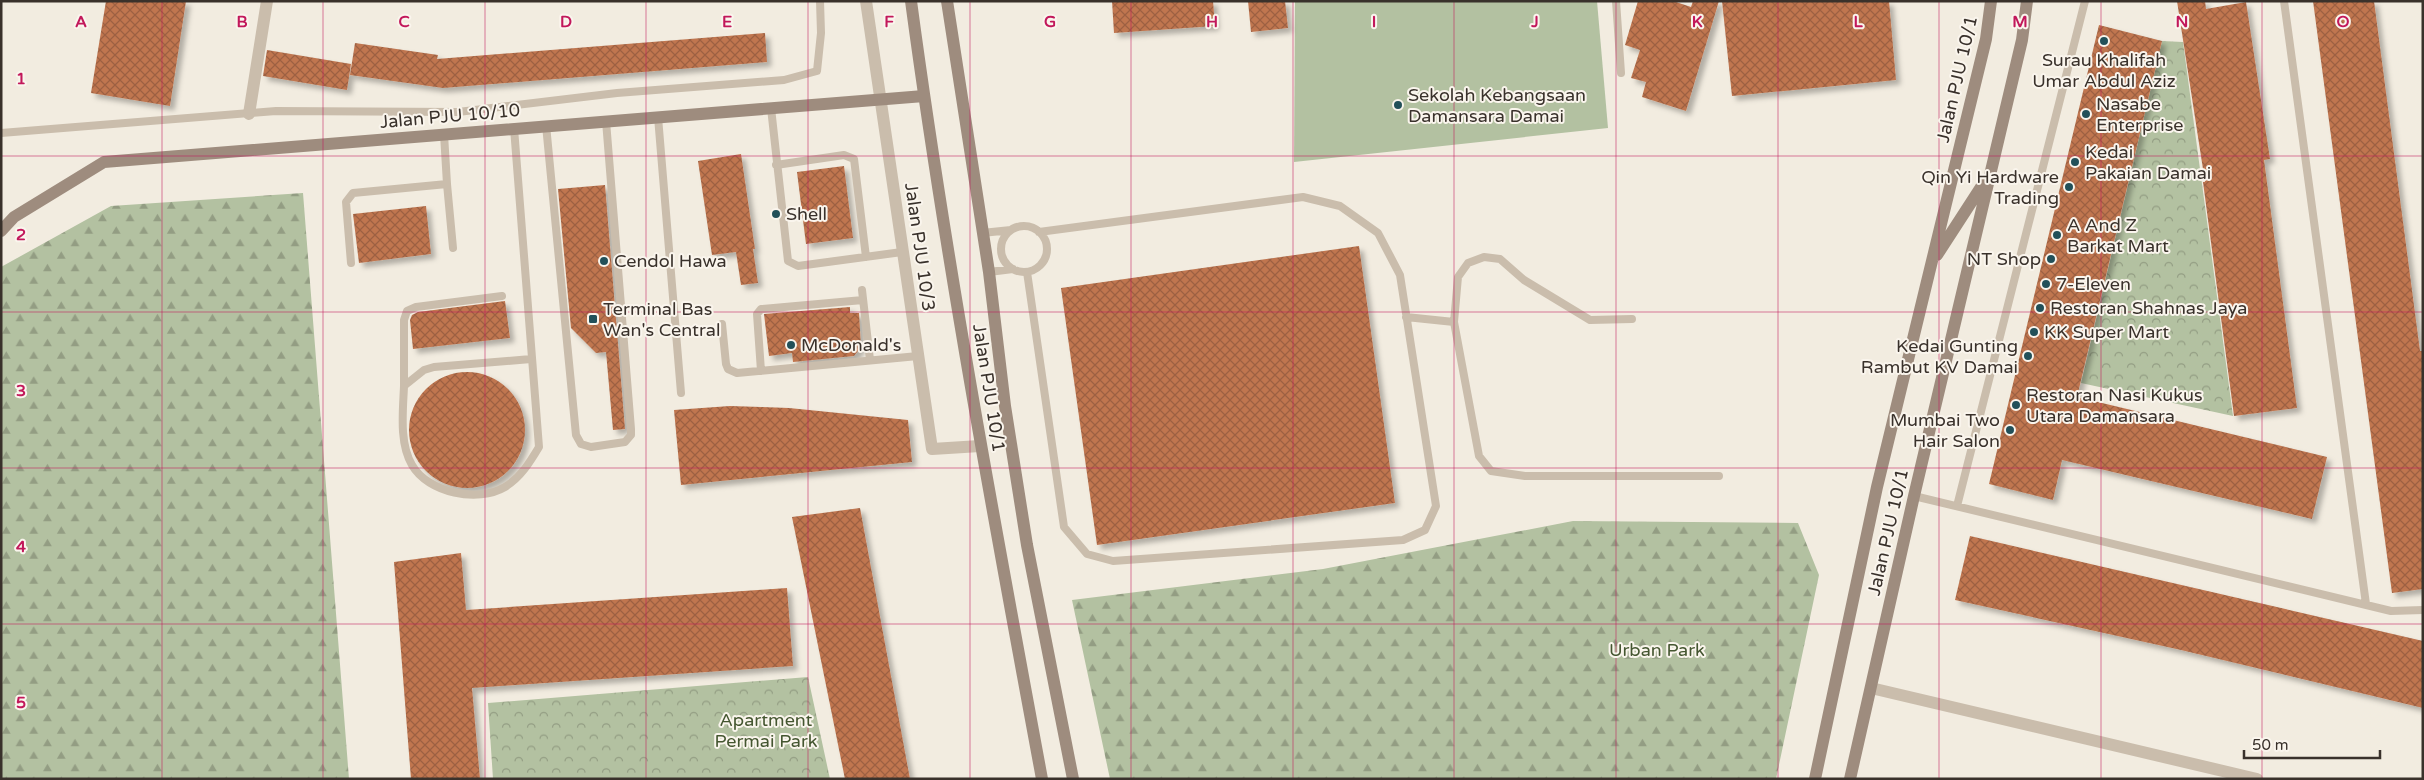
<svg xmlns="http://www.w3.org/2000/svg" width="2424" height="780" font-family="'Varela Round',sans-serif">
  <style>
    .forest { fill: url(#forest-firs) }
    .park { fill: url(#park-crowns) }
    .pitch { fill: #b3c1a1 }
    .building { fill: url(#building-cross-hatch); filter: url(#shadow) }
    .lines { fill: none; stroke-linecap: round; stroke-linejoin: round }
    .lane { stroke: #cabdac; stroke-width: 8 }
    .street { stroke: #cabdac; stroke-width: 12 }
    .secondary { stroke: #9e8c7e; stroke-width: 12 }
    .grid { fill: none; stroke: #c2185b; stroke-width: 1; stroke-opacity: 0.55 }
    .poi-dot { fill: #225059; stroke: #faf5ed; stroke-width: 2 }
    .labels { text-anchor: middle; stroke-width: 4; stroke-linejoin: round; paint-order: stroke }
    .poi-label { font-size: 18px; fill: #39312b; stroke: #faf5ed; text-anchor: start }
    .street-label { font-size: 18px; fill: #39312b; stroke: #faf5ed }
    .park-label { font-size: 18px; fill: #445630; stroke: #faf5ed }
    .grid-label { font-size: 16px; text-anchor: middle; font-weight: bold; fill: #c2185b; stroke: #faf5ed; stroke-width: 4; stroke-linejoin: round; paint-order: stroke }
  </style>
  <defs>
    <pattern id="forest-firs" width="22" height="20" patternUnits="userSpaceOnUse" patternTransform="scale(1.25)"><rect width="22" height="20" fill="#b3c1a1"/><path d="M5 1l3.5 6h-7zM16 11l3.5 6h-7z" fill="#939d83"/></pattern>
    <pattern id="park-crowns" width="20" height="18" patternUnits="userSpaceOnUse" patternTransform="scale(1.25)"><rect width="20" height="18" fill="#b3c1a1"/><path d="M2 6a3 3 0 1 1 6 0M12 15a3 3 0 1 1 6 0" fill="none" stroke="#939d83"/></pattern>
    <pattern id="building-cross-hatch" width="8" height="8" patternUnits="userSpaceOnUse" patternTransform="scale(1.25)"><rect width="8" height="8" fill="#c07650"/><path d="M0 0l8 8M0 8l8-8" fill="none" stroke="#9d6143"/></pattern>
    <filter id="shadow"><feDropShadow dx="4.5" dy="4.5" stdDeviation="2.5" flood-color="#0004"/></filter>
  </defs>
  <rect width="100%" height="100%" fill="#f2ece0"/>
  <path class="forest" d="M303 193 349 779H1V267L111 206Z
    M1573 521 1798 523 1819 575 1776 779H1110L1072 600 1323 569Z"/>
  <path class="park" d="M2162 41 2183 42 2233 416 2081 383Z
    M808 677 830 779H493L488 703Z"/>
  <path class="pitch" d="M1295 1H1597L1608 128 1294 162Z"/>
  <path class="building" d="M106 1H186L170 106 91 93Z
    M1112 1H1213L1215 26 1114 33Z
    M1248 1H1285L1288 28 1251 32Z
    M1638 1H1673L1691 7 1693 1H1719L1686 111 1642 97 1646 82 1631 78 1640 50 1625 45Z
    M1722 1H1889L1896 80 1732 96Z
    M2177 1H2205L2206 9 2246 2 2270 159 2264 160 2297 408 2234 416 2203 182H2205Z
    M2313 1H2374L2420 351H2423V589L2392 593Z
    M2099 25 2162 41 2077 397 2327 457 2312 519 2062 460 2053 500 1989 484Z
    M765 33 767 62 443 88 350 75 355 43 438 55 437 59Z
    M267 50 351 64 347 90 263 76Z
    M741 154 755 249H753L758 283 741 285 736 252 712 255 698 161Z
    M844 166 853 238 806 244 797 172Z
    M605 185 625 429 613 430 606 352 596 353 571 328 558 189Z
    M426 206 431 254 359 263 353 214Z
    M1359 246 1395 503 1097 545 1061 288Z
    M505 301 510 338 413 349 410 320 412 315 418 312Z
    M850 307V313H859L861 347 854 356 793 362 792 353 769 356 764 314Z
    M409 430a58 58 0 1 1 116 0a58 58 0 1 1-116 0Z
    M730 406 789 408 908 420 912 462 681 485 674 410Z
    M860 508 910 779H845L792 517Z
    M1970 536 2423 641V708L2181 650 1955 600Z
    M461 553 466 610 787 588 793 666 472 688 480 779H411L394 562Z"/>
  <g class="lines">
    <path class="lane" d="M1616 1 1621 73
      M2284 1 2366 604
      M771 108 788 261 798 266 902 252
      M658 117 681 393
      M546 125 576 435 581 444 591 447 625 442 631 435V429L606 121
      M514 128 539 447C530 462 521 477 505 487 478 503 428 493 412 465 399 443 403 411 404 386L424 370 434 367 531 359
      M1 133 276 111 458 112 617 93 784 80 817 71 821 33 820 1
      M776 165 844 155 854 159 866 257
      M447 184 453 248
      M1001 249a23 23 0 1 1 46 0a23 23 0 1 1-46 0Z
      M982 233 1011 230
      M351 263 346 202 353 193 447 184 444 134
      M989 272 1013 269
      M1027 272 1064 527 1087 554 1113 561 1403 540 1425 530 1436 506 1400 275 1378 233 1340 206 1303 197 1039 232
      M862 290 870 360
      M1406 317 1454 322 1479 456 1491 471 1525 476H1719
      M1454 322 1458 277 1468 263 1484 257 1500 259 1524 280 1590 320 1632 319
      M722 324 726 364 728 369 737 373 918 356
      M761 371 757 314 761 309 863 300
      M404 386V320L407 311 416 307 502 296
      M1914 496 2391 611 2423 610
      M1957 506 2085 1"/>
    <path class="street" d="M866 1 932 449 980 446
      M249 114 267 1
      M1871 688 2257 779"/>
    <path class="secondary" d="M911 1C946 262 994 520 1042 779
      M947 1 989 272 1005 406 1027 545 1073 779
      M1 231 14 217 104 162 924 96
      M1937 255 1985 181
      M1815 779 1877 487 1986 39 1991 1
      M1850 779 1914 496 2022 40 2027 1"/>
  </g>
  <path class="grid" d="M162 1V779M323 1V779M485 1V779M646 1V779M808 1V779M970 1V779M1131 1V779M1293 1V779M1454 1V779M1616 1V779M1778 1V779M1939 1V779M2101 1V779M2262 1V779M1 156H2423M1 312H2423M1 468H2423M1 624H2423"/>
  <g class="poi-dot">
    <circle cx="2104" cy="41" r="5"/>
    <circle cx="1398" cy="105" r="5"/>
    <circle cx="2086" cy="114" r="5"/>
    <circle cx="2075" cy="162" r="5"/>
    <circle cx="2069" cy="187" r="5"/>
    <circle cx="776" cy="214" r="5"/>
    <circle cx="2057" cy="235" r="5"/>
    <circle cx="2051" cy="259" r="5"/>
    <circle cx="604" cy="261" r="5"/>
    <circle cx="2046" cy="284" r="5"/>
    <circle cx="2040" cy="308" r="5"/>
    <rect x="588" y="314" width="10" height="10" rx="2.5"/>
    <circle cx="2034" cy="332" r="5"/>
    <circle cx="791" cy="345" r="5"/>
    <circle cx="2028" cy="356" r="5"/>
    <circle cx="2016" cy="405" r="5"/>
    <circle cx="2010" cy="430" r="5"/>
  </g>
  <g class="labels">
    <g class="poi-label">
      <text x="2104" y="66" text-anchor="middle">Surau Khalifah<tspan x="2104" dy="21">Umar Abdul Aziz</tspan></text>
      <text x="1408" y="101">Sekolah Kebangsaan<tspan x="1408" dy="21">Damansara Damai</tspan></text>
      <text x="2096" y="110">Nasabe<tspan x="2096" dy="21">Enterprise</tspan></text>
      <text x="2085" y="158">Kedai<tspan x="2085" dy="21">Pakaian Damai</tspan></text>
      <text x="2059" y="183" text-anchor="end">Qin Yi Hardware<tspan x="2059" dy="21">Trading</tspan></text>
      <text x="786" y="220">Shell</text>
      <text x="2067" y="231">A And Z<tspan x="2067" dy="21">Barkat Mart</tspan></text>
      <text x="2041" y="265" text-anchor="end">NT Shop</text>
      <text x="614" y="267">Cendol Hawa</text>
      <text x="2056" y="290">7-Eleven</text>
      <text x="2050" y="314">Restoran Shahnas Jaya</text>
      <text x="603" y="315">Terminal Bas<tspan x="603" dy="21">Wan's Central</tspan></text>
      <text x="2044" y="338">KK Super Mart</text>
      <text x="801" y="351">McDonald's</text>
      <text x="2018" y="352" text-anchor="end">Kedai Gunting<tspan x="2018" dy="21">Rambut KV Damai</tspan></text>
      <text x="2026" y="401">Restoran Nasi Kukus<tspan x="2026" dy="21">Utara Damansara</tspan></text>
      <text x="2000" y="426" text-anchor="end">Mumbai Two<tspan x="2000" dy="21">Hair Salon</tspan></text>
    </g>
    <g class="street-label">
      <text transform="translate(1957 79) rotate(-77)" y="6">Jalan PJU 10/1</text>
      <text transform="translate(450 116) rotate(-5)" y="6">Jalan PJU 10/10</text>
      <text transform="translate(920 247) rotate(82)" y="6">Jalan PJU 10/3</text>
      <text transform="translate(989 388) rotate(81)" y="6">Jalan PJU 10/1</text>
      <text transform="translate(1888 532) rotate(-77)" y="6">Jalan PJU 10/1</text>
    </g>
    <g class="park-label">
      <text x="1657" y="656">Urban Park</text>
      <text x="766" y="726">Apartment<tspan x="766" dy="21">Permai Park</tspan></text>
    </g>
  </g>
  <g class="grid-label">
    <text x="81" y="27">A</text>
    <text x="242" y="27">B</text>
    <text x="404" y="27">C</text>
    <text x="566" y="27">D</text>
    <text x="727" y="27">E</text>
    <text x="889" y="27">F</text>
    <text x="1050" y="27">G</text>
    <text x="1212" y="27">H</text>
    <text x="1374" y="27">I</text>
    <text x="1535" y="27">J</text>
    <text x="1697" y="27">K</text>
    <text x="1858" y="27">L</text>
    <text x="2020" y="27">M</text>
    <text x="2182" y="27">N</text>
    <text x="2343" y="27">O</text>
    <text x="21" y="84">1</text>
    <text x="21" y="240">2</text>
    <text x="21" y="396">3</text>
    <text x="21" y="552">4</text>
    <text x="21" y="708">5</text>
  </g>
  <rect width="2424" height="780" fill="none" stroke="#39312b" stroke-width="5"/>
  <path d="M2244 750v8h136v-8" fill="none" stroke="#39312b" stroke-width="2.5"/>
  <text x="2252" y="750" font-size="15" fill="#39312b" stroke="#faf5ed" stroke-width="4" paint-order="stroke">50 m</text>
</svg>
